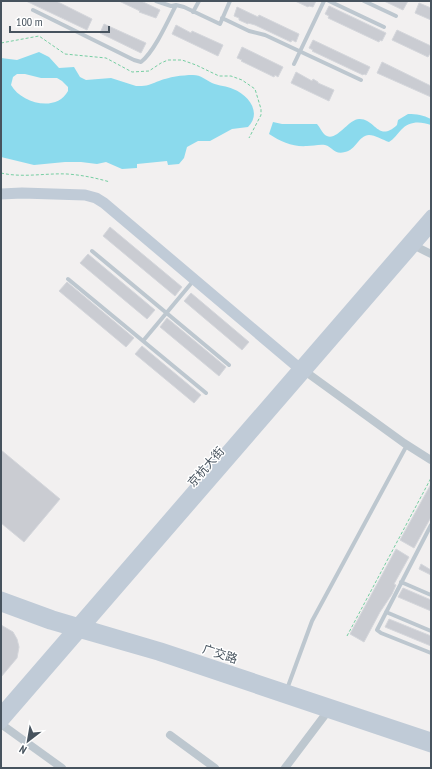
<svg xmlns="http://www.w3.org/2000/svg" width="432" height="769" font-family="'PT Sans Narrow','Noto Sans SC',sans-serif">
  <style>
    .water { fill: #8bdaed; fill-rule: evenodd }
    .building { fill: #caccd2; stroke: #d4d6db }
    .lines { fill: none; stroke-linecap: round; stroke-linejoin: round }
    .path { stroke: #76cea2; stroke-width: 1; stroke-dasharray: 3 2; stroke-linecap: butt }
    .lane { stroke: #bdc7cf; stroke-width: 4 }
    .street { stroke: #bdc7cf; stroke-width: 8 }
    .secondary { stroke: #c0cbd7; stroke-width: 11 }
    .labels { text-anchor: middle; stroke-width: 3; stroke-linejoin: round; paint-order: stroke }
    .street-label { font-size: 12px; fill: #47535e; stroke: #fff }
  </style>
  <rect width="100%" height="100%" fill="#f2f0f0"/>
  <path class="water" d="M39 52 49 57 59 68 74 67 80 77 86 80 111 78 136 86H142C148 86 153 83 159 81 169 77 182 75 193 75 201 75 206 80 212 83 219 86 227 86 233 89 249 95 262 113 248 127L232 129 210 141H198L187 147 184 158 179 164 168 165 167 161 137 164V168L122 169 106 162 97 164 81 162H65L34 165 1 157V58L17 60ZM17 74H25L41 78H57L62 81 68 87V91C56 113 21 103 11 85L13 77Z
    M408 114C417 114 423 115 431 119V125C420 121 409 121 401 130 397 134 394 139 389 142 383 140 375 135 369 135 359 135 356 150 345 152 334 155 333 147 325 145 320 144 312 146 307 146 293 147 281 142 269 134L273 122 282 124H317C320 127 321 131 324 134 335 145 348 119 359 119 375 118 378 143 397 125L398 120Z"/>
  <path class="building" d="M26 1H56L92 19 87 30Z
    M119 1H141L160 10 156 18 139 12 140 11Z
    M295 1H316L313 7 309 6 308 7Z
    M384 1H408L403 10Z
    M419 3 431 8V20L415 13Z
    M329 6 386 33 382 41 380 40 379 42 328 18 329 16 325 14Z
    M237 7 258 17 259 15 299 34 296 42 292 40 291 42 255 25 248 23V24L239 20V18L234 16Z
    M104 24 146 43 141 53 100 33Z
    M176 25 191 33 192 31 223 45 218 56 172 34Z
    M397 30 431 46V52L428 57 392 40Z
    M313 40 370 67 366 75 364 74 363 75 312 51 313 50 309 48Z
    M242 47 283 67 278 77 275 75 274 77 241 61 242 60 237 58Z
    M382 62 431 86V97L377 73Z
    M296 72 312 81 313 79 318 82V83L334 90 329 101 291 83Z
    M110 227 182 287 175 296 103 236Z
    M88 254 155 310 147 319 80 263Z
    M67 282 134 338 126 347 59 291Z
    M191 293 249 342 242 350 184 301Z
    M167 318 226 367 219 376 160 327Z
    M142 346 201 395 194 403 135 354Z
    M1 450 60 499 24 542 1 523Z
    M431 484V517L414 548 400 540Z
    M396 549 409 557 394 584 396 585 392 594 380 612 364 642 350 634Z
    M421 564 431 570V575L419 569Z
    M403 588 431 600V611L398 597Z
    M389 619 431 636V646L385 627Z
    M1 625 13 632 17 639 19 647 17 658 1 677Z"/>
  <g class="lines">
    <path class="path" d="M1 43 39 36 65 54 106 58 132 72 149 71 161 63 168 60H182L196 65 219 76H231L242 80 255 89 261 109V115L249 138
      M1 173C23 178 45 173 67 174 82 175 96 178 110 182
      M347 636 431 478"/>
    <path class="lane" d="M156 1 171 6 176 5 184 7 220 24 230 1
      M329 1 384 27
      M364 1 396 16
      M33 10 134 60 141 62C154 52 168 21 176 5
      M193 12 199 1
      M222 18 249 31 265 35 361 80
      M294 64 324 1
      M92 251 229 365
      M68 279 206 393
      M143 341 194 280
      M431 525 377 630 381 633 431 653
      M401 582 431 595
      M386 612 431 631
      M287 689 312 621 407 445"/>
    <path class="street" d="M415 246 431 254
      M306 372 404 443 431 460
      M1 724 62 768
      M170 735 215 768
      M285 768 328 711"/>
    <path class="secondary" d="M1 194 22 193 85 195 96 198 104 203 299 368
      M1 597 53 616 161 648 431 738
      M1 606 50 624 158 655 431 747
      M1 712 431 215
      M1 724 431 227"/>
  </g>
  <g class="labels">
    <g class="street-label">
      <text transform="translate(206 467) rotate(-49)" y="4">京杭大街</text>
      <text transform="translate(220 654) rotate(18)" y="4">广交路</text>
    </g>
  </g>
  <rect width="432" height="769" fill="none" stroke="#47535e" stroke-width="4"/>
  <g transform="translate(28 741) rotate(211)" stroke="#ffffff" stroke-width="3" paint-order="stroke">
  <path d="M0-3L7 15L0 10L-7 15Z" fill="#47535e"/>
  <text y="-6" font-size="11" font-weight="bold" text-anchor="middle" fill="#47535e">N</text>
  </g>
  <path d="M10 26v6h99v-6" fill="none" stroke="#47535e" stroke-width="2"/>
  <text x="16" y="26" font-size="12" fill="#47535e" stroke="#ffffff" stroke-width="3" paint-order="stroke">100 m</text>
</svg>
